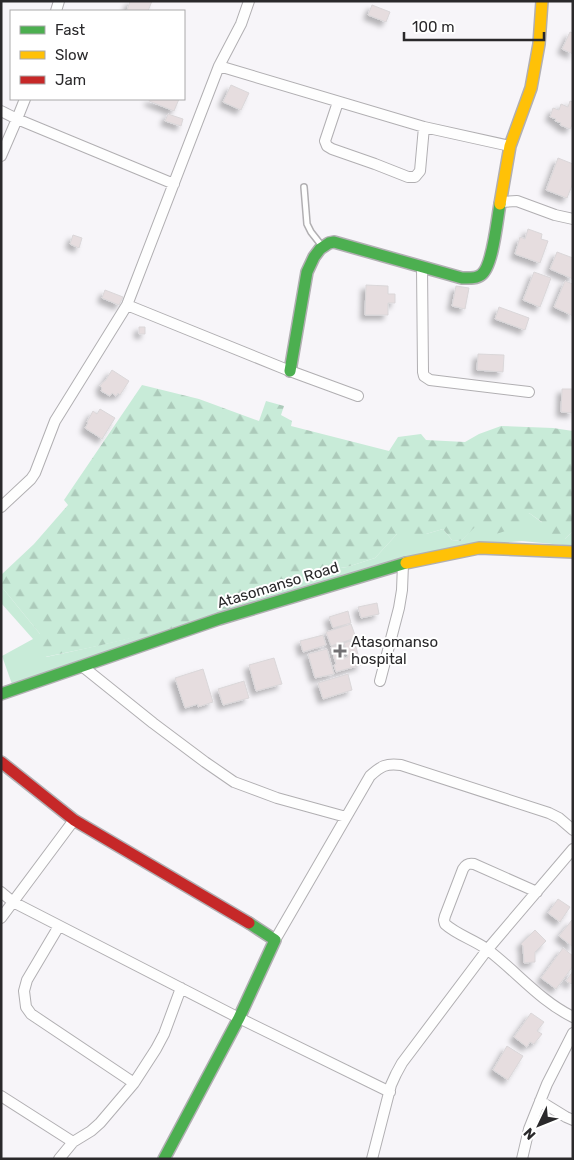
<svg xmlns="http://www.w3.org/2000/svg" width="574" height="1160" font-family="Rubik,sans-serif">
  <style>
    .grass { fill: #c8ebd8 }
    .forest { fill: url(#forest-firs) }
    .building { fill: #e6dddf; stroke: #dad7d9; filter: url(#shadow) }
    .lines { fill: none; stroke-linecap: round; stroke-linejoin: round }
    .lane-casing { stroke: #b1afb2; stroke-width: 8 }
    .street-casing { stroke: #b1afb2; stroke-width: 12 }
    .fast-casing { stroke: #b1afb2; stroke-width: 14 }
    .slow-casing { stroke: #b1afb2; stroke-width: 14 }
    .jam-casing { stroke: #b1afb2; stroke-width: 14 }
    .lane { stroke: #fefefe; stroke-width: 5 }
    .street { stroke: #fefefe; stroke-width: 10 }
    .fast { stroke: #4caf50; stroke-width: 11 }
    .slow { stroke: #ffc107; stroke-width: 11 }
    .jam { stroke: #c62828; stroke-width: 11 }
    .poi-dot { fill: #727073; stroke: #fff; stroke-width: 2 }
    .labels { text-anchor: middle; stroke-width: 4; stroke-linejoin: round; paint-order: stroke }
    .street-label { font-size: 15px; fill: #2a292b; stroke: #fff }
    .poi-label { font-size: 15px; fill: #2a292b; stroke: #fff; text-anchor: start }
  </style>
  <defs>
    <pattern id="forest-firs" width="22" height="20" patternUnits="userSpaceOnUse" patternTransform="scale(1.25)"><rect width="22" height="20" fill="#c8ebd8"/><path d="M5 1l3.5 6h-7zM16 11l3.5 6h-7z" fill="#accaba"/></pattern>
    <filter id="shadow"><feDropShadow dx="-4.5" dy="4.5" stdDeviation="2.5" flood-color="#0004"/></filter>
  </defs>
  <rect width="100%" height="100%" fill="#f7f5f9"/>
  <path class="grass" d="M529 513 565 539 573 531V546L522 541 475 545 13 687 2 656 33 639 1 603V586L40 634 46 657C109 644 171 628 233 611L234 606 263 586 301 574 347 567 375 558 397 534H426L443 529 452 540 461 541 475 526Z"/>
  <path class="forest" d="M142 385 199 399 259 421 266 401 284 406 281 415 292 421 291 426 389 451 398 437 421 434 426 440 465 442 479 434 501 426 553 428 573 431V531L565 539H555L543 532 542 522 529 513 515 528 490 536 475 527 461 541 452 540 443 529 426 534H397L375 558 347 567 301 574 263 586 234 606V611L153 633 93 647 45 657 35 640 40 634 1 586V575L34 544 68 505 64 500Z"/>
  <path class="building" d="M130 1H152L148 11H127Z
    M372 5 390 12 386 22 368 15Z
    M570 32 573 33V54L562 49Z
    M231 85 249 93 241 110 223 102Z
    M149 99H179L174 111 149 101Z
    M570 101 573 102V123L570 129 560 125 561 123 555 121 556 119 550 117 553 108 559 110 561 104 568 107Z
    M168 114 183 119 181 126 165 121Z
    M558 158 573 164V183L567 198 546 190Z
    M528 229 542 234 541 239 548 241 540 263 515 254 520 237 525 239Z
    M73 235 82 238 79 248 70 244Z
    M557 252 573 258V279L550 269Z
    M534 272 551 278 540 307 523 300Z
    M565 281 573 284V316L554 307Z
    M366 285 388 286V294H395V303H388V315H365Z
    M456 286 469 288 465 309 452 306Z
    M105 290 123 297 119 305 102 298Z
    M499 307 529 318 525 330 495 319Z
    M139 327H145V334H139Z
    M478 354 504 355 503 372 477 370Z
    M112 370 129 381 120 395 118 393 116 396 112 393 110 396 101 391 102 388 100 386 104 381H105Z
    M562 389H573V413L561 412Z
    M100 409 115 418 102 439 85 428 88 423 87 422 93 411 97 414Z
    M377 603 379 614 361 618 358 607Z
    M348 611 351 623 333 628 329 617Z
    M351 624 356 638 331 646 326 632Z
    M323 635 326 645 303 652 300 641Z
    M354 640 361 665 336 672 334 665 336 664 331 647 340 645 344 658 348 657 344 643Z
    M327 649 334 674 315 678 308 654Z
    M274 658 282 684 256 691 249 665Z
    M203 669 213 702 198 707V704L185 708 175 678Z
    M348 674 352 690 323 699 318 683Z
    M244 681 249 698 223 705 218 689Z
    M558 899 570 907 560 922 548 913Z
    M572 920 573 921V947L559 936Z
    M535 930 546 941 535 952V962L524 963 523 946 521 944Z
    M563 948 573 956V966L556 989 541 978Z
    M573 971V982L571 984 566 981Z
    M531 1013 544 1022 537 1031 542 1034 534 1044 530 1042 527 1047 514 1037Z
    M507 1046 523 1056 508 1080 493 1070Z"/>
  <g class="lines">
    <defs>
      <path id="lane" d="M304 187 307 224 311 232 322 246"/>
      <path id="street" d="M56 11 59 1
        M219 66 424 127 510 146
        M338 102 325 141 327 146 332 149 375 164 408 177H415L420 171 424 127
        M1 111 17 119 174 184
        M1 156 17 119 25 99
        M501 202 517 201 555 215 573 219
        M422 267 423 372 424 376 430 380 529 392
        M127 305 290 371 358 396
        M1 507 31 479 35 473 55 421 127 305 219 66 241 24 249 1
        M82 666 153 723 205 762 234 782 277 798 346 817
        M380 681 399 608 402 590 403 564
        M1 892 13 902 239 1018 390 1092
        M537 892 474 864C469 863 466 864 463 869L445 916 444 920 445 924C457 935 475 940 488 950 517 972 540 1001 573 1017
        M1 918 74 820
        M59 926 27 980 24 991 26 1007 31 1014 134 1083
        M275 940 370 776C381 766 386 763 401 765L549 813 559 818 573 830
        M1 1096 73 1142
        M540 1101 566 1117 573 1120
        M59 1159 73 1142 91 1131 100 1123 134 1083 156 1049 164 1034 181 988
        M372 1159 391 1085 396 1074 402 1063 487 950 573 849
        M522 1159 529 1129 547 1084 573 1033"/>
      <path id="fast" d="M290 371 307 272 314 257 320 249 329 243 334 242 462 278C468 278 476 279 481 275 493 267 497 219 500 204
        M1 694 219 619 406 563
        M164 1159 239 1018 275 940 249 923"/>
      <path id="slow" d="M500 204 510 146 531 88 539 44 542 1
        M406 563 479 548 573 552"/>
      <path id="jam" d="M1 762 74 820 249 923"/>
    </defs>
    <use href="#lane" class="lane-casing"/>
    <use href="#street" class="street-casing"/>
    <use href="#fast" class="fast-casing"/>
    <use href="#slow" class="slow-casing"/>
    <use href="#jam" class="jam-casing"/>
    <use href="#lane" class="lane"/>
    <use href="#street" class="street"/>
    <use href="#fast" class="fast"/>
    <use href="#slow" class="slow"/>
    <use href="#jam" class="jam"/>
  </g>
  <path class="poi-dot" d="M337.5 643.5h5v5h5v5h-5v5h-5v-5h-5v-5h5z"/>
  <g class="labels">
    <g class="street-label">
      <text transform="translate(278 585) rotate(-17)" y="5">Atasomanso Road</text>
    </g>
    <g class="poi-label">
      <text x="351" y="647">Atasomanso<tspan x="351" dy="17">hospital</tspan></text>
    </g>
  </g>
  <rect width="574" height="1160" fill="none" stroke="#2a292b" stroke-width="5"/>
  <rect x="10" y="10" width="175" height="90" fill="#ffffff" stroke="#aaa9aa"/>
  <rect x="20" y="26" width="25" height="8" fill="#4caf50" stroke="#aaa9aa"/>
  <text x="55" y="35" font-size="15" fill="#2a292b">Fast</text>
  <rect x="20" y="51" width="25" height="8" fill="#ffc107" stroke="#aaa9aa"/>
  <text x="55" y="60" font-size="15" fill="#2a292b">Slow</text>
  <rect x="20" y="76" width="25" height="8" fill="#c62828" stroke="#aaa9aa"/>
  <text x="55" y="85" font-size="15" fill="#2a292b">Jam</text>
  <g transform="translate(539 1125) rotate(227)" stroke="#ffffff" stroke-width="4" paint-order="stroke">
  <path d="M0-4L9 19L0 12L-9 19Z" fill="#2a292b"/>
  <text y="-8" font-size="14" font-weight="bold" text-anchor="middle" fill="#2a292b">N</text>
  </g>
  <path d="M404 32v8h140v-8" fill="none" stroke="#2a292b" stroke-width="2.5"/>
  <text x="412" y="32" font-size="15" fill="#2a292b" stroke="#ffffff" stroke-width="4" paint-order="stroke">100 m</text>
</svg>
